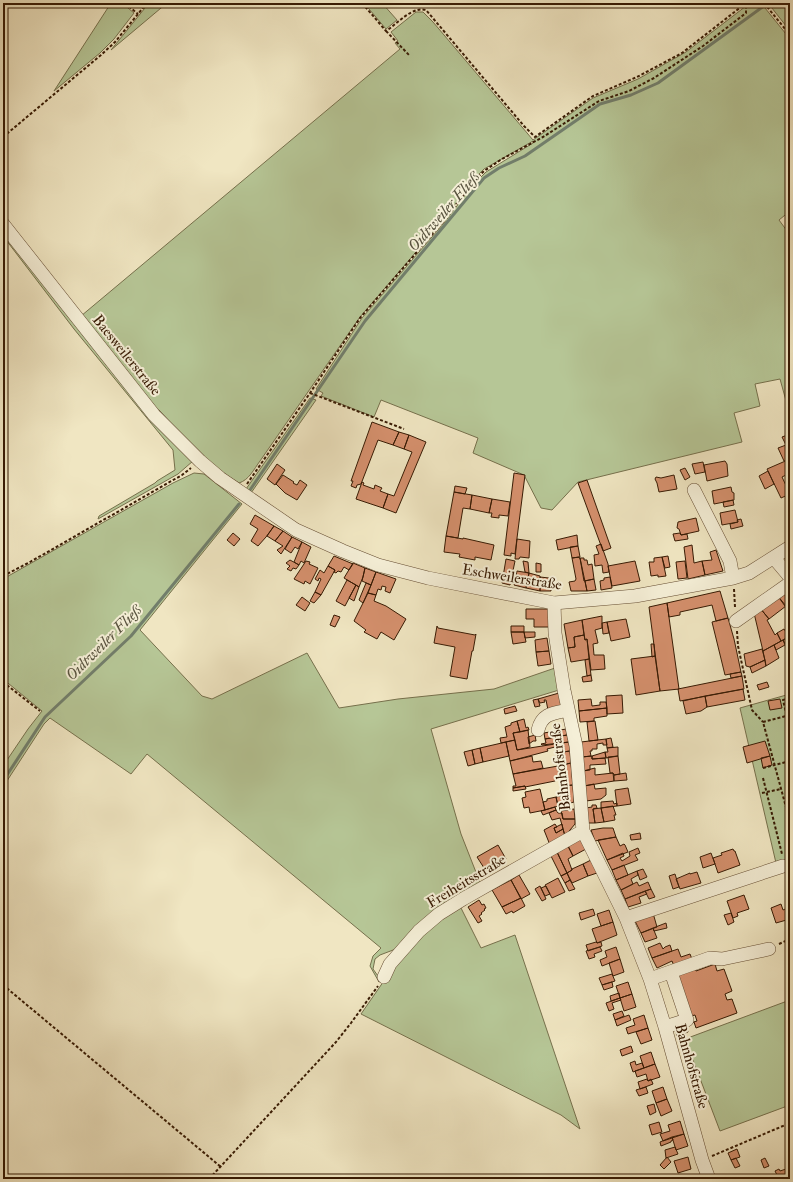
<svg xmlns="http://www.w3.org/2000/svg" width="793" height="1182" font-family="'IM FELL Double Pica',serif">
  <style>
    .green { fill: #b6c696; stroke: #76704c }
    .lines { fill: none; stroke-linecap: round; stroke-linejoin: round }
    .stream { stroke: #727e6b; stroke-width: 3 }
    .building { fill: #d5906d; stroke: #371a03 }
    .minor-casing { stroke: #654d33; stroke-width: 14 }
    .path { stroke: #371a03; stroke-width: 2; stroke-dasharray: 3 2; stroke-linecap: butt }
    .minor { stroke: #f5efd7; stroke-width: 13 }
    .labels { text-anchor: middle; stroke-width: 4; stroke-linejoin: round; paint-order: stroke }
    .street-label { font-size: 15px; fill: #371a03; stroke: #f5efd7 }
    .water-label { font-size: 16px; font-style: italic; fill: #5a5440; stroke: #f5efd7 }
  </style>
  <rect width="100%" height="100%" fill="#f0e6c2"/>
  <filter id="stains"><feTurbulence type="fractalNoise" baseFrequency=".005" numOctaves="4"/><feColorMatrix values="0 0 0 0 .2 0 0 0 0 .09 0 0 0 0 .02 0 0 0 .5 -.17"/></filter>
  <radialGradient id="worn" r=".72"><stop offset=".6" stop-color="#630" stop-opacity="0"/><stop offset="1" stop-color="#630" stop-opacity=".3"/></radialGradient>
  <path class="green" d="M111 3H122L134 13 114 39 100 53 54 91Z
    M149 3H167L111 50Z
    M364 3H382L397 20 386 29Z
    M750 3H761L790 39V211L779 220 790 235V407L788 408 780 379 755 384 760 406 734 413 742 442 578 482 552 510 541 508 524 475 473 453 478 438 381 400 374 417 321 396 323 393 316 389 362 318 444 223 472 186 486 172 533 143V141L484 169 474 179 441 223 360 317 260 461C254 469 249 480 239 483 208 465 183 437 159 410H156L81 316 400 49 395 43 398 41 391 32 416 12H423L433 22 533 140 593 98 638 79 686 52Z
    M768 3H790V31Z
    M3 231 193 461 178 474 98 519 99 516 155 483 157 481 175 470 173 450 74 329 3 236Z
    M310 398 316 400 251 493 246 489Z
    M194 473 204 474 242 504 140 630 202 696 212 699 307 653 339 708 398 699 494 689 555 668 559 690 431 729 461 834 481 885 401 947 380 955 375 959 373 969 378 976 379 982 370 966 373 956 381 948 147 754 131 774 50 718 44 724 3 787V766L28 729 42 711 3 679V579L173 483Z
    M790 694V858L776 863 740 708Z
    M459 904 481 948 515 935 580 1129 561 1115 361 1014 406 949Z
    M790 1000V1105L720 1131 685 1039Z"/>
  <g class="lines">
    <path class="stream" d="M250 490 365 321 484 178 499 168 525 156 600 104 631 95 658 83 768 3
      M3 781 45 717 131 636 239 504"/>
  </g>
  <path class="building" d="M372 422 399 432 393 445 378 440 361 484 357 485 356 488 351 486 353 481H351Z
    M399 432 409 435 404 449 393 445Z
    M790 434V459L784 461 778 448 786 445 782 437Z
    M409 435 426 442 396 513 383 508 388 494 394 496 412 452 404 449Z
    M790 459V473L782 477 790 494 781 498 767 469Z
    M725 461 727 464 728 476 707 481 704 465Z
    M703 462 705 472 695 474 692 464Z
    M277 464 285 470 275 485 267 479Z
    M685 468 690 477 685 480 680 470Z
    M768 471 774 484 765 489 759 476Z
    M514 473 525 475 515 554 511 553V556L504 555Z
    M283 475 294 482 293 483 297 485 300 480 307 485 297 500 285 493 276 484Z
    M674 475 677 489 659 492 657 483 655 479 656 477 661 478Z
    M587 480 611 548 603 551 578 483Z
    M362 482 364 483 363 485 374 489 375 485 382 488 380 491 388 494 383 508 356 499Z
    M455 486 467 488 465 494 454 492Z
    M731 487 732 492 734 493V500L714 504 712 491Z
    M454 492 472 495 470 509 463 508 458 538 446 536Z
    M472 495 492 499 489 513 470 509Z
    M492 499 510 502 508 516 499 515V518L491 517 492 513H489Z
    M733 500 734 505 724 507 723 502Z
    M735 510 738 522 722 525 720 513Z
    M255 515 274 526 266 537 258 546 251 541 258 529 250 524Z
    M696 518 699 531 681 535 679 529 677 528 678 522Z
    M741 519 743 526 731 529 730 524 738 522 737 520Z
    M274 526 283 531 275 541 267 536Z
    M283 531 292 537 281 554 277 550 283 546 275 541Z
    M233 533 240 539 234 546 227 540Z
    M680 533 681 535 687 534 688 539 675 541 673 534Z
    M577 535 578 546 558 550 556 540Z
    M446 536 463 539V538L494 545 491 560 475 557V560L459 557 460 554 444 552Z
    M292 537 302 542 298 549 295 547 291 553 285 549Z
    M517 539 530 541 529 558 520 557 519 559H515Z
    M302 542 311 547 304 563 301 561 299 565 294 562Z
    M601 544 608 564 609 572 603 573 602 565 595 566 594 555 599 554 596 546Z
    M692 545 694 563 702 561 705 575 688 579 684 547Z
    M578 546 580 557 572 558 570 547Z
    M716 550 723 571 705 575 702 561 712 560 710 552Z
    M334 556 353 564 349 570 344 567 341 572 338 571 336 573 334 572 335 570 328 566Z
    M668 556 670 567 665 568 662 557Z
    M579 557V558H580L587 591H571L569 582 575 581 576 579 572 558Z
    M662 557 666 576 658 577V575L651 576 649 562H654V558Z
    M580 558H584V560H587L588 565 592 564 594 579 584 581Z
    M506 559 515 561 510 585 502 583Z
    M290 560 299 565 296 569 293 568 291 571 287 569 290 566 286 563Z
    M306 561 310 562 309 564 318 568 310 584 305 581 304 584 294 579Z
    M523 561 528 562 529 573 525 572Z
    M635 561 640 581 612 586 608 566Z
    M685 561 687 578 678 579 676 562Z
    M353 563 365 568 363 577 359 587 344 578Z
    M536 563 541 564V572H536Z
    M328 566 335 570 321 595 315 592 321 579 319 578 318 581 315 579 320 570 324 573Z
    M365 568 376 572 371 585 362 581Z
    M517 571 529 573 526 588 514 585Z
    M376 572 396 579 390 593 385 591 386 587 382 586 381 590 378 589 376 595 368 593Z
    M529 573 540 576V591L526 588Z
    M540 577 549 578 551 582V591H540Z
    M610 577 612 588 601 590 600 581 604 580V578Z
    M594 579 596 590 587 591 585 581Z
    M347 580 356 585 345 606 336 601Z
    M366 583 371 585 363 603 359 600Z
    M356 585 359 587 354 601 349 598Z
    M786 587 790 592V613L777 595Z
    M720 591 728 618 716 621 712 605 680 612V615L669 617 667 603Z
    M315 592 321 595 314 603 310 601Z
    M368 593 376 595 374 601 386 606 406 619 394 640 381 632 377 639 364 632 366 630 354 621Z
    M777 595 786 606 769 619 760 608Z
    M302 597 310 603 305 611 296 605Z
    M667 603 679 689 660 691 649 607Z
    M760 608 769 619 767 620 775 635 777 633 781 641 763 651 754 613Z
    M526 609H550L551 627H534V619H526Z
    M334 615 340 617 335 627 330 625Z
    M602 616V628L595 630 598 643 593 644 594 655H604L605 669 591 670 587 639 585 640 582 620Z
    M728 618 734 639 741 672 725 675 712 622Z
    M626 619 630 637 611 641 607 622Z
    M582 620 584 635 574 637 575 647 568 648 564 624Z
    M607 622 609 633 603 634 602 623Z
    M437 626 438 628 475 635 476 634 473 651H472L467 679 450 676 455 647 434 643Z
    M511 626H524V632H511Z
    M784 629 789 637 781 641 777 633Z
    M511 632H524L526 642 513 644Z
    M524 632H535V637L525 638Z
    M584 635 585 640 587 639 589 659 571 662 568 648 575 647 574 637Z
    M790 636V645L787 647 783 640Z
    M547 638 549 651 536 652 535 640Z
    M783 640 785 645 776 650 774 645Z
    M651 644H654L655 656 652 657Z
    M774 645 779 658 766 666 763 651Z
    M762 649 765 660 750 667 746 666 744 654Z
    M549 651 551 664 538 666 536 652Z
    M655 656 660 691 636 695 631 659Z
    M589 659 591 675 587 676 585 660Z
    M765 660 766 666 752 673 750 667Z
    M741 672 742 676 731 678 730 674Z
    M591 675 592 681 583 682 582 677Z
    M742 676 744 689 680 701 678 689Z
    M767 682 769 687 759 690 757 685Z
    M743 689 745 700 707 707 705 696Z
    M559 693 562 706 548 710 546 700H544L545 702 540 703 538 699Z
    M622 695 623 713 607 714 606 696Z
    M705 696 707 707 701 711 686 714 683 701Z
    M538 699 540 706 535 707 533 700Z
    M591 699 592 706 600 705V702H606L607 708 579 711 578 700Z
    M780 699 782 708 770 710 768 701Z
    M515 706 517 711 505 714 504 709Z
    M607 708V716L594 718V721L580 722 579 711Z
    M524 719 526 728 528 727 529 730 520 732 517 721Z
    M517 721 520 732 513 733 515 740 501 743 500 738 507 737 505 727 511 725V723Z
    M595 721 598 740 589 741 587 722Z
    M566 729 567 735 545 739 544 733Z
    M528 730 530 747 517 750 513 733Z
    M535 735 536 741H533L529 744 528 737Z
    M567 735 569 742 542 745 541 744 546 743 545 739Z
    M611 738 613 747 607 748 606 739Z
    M606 739 607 745H603V743L597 744V749H592V751H590L591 756 582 757 581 742Z
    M515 740 517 750 555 744V747L547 749 548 751 510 761 506 742Z
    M765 741 770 756 747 763 743 747Z
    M506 742 509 756 483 762 480 748Z
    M569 742 570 751 556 753 555 744Z
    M618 747V756L606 758 605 752H608L607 748Z
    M480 748 483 762 475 764 472 750Z
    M472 750 475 764 468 766 464 752Z
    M570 751 571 763 558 766 556 753Z
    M605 752 606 758 592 759V756Z
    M532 756 533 762 541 761 543 768 513 774 510 761Z
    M592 756V759L605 758 606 764 590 765V770L583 771 582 757Z
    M618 756 620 774 614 775 613 773H610L608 757Z
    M770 756 772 765 763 768 761 758Z
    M571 763 573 785 561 786 558 766Z
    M558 766 559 778 555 781 525 787V786L513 788V786H516L513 774Z
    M595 768V775L613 773 614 781 584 786 583 771Z
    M626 773 627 780 614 781V775Z
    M594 784 595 789 606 788V795L601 799 586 801 584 786Z
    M573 785 574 802 563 805 561 797 565 796 564 786Z
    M525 786 526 789 513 791V788Z
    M628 788 631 804 617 806 615 790Z
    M540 789 545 810 530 813 529 807 524 808 522 798 526 797 525 792Z
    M561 796 563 805 558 806 556 797Z
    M556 797 558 806 545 810 543 802 547 801V799Z
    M613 801 614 804 617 803V806L601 808V802Z
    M592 805H596L597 808 593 809 595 823H588L586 808 592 807Z
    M613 806 616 815H614L615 820 604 822 601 808Z
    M555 807 556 810 543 815 541 811Z
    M601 808 604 822 595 823 593 809Z
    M574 809 575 819H563L561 811Z
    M556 810 558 813H562L563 819H575V824L565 836 560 818 552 820 549 813Z
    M555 824 557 827 554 828 556 833 563 829 565 836 550 845 544 830Z
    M562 824 563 829 556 833 554 828Z
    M603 828H613L616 837 595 841 591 830Z
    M640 833 641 839 631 840 630 835Z
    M616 837 620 846 624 844 625 845 628 852 607 860 598 840Z
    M582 838 586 849 573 856 568 846Z
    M498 845 506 859 486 871 477 857Z
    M568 846 573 856 568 859 572 870 567 873 557 852Z
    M638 848 640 853 635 855 638 860 612 870 607 860 623 853 624 856 620 858 622 861 630 856 629 852Z
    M733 849 734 851H735L740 865 718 873 713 858 722 855 721 853Z
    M557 852 567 873 561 876 551 856Z
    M711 853 715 864 703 868 700 857Z
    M591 860 597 873 588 876 583 864Z
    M583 864 588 876 572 883 567 873 572 870V869Z
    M624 865 628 875 616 880 612 870Z
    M643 869 647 877 640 880 637 871Z
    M637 871 638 875 631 879 633 884 621 890 616 880Z
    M697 872 701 883 680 889 676 879 690 873V874Z
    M567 873 570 880 565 883 561 876Z
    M675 874 679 887 673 889 669 876Z
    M519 875 530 894 521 899 511 880Z
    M558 878 565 892 552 898 545 885Z
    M511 880 521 898 502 907 492 890Z
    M570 880 575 889 569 891 565 883Z
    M637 882 639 886 648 882 651 889 625 899 621 890Z
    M540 886 546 899 542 901 535 889Z
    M546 886 550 894 545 896 541 888Z
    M651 889 655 897 649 899 645 891Z
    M645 891 647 894 639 897 641 903 628 907 625 899Z
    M744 895 749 909 737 913 738 916 733 918 727 901Z
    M521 898 525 906 513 913 512 911 506 914 502 907Z
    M479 900 482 905 484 904 486 908 484 909 485 910 481 913 482 914 479 916 482 921 478 923 468 907Z
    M781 904 783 910 790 907V919L776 923 771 908Z
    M593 909 595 915 581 920 579 913Z
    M609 910 613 922 601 926 597 914Z
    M653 913 657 927 641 933 634 919Z
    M731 913 734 922 728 925 724 915Z
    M613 922 617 935 597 943 592 929Z
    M666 923 667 928 654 931 653 928Z
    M653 928 657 938 645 942 641 933Z
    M596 942 597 943 601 942 602 946 588 951 586 945Z
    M660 943 663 949 665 947 670 945 672 951 652 958 648 948Z
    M600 947 602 951 594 954 595 957 589 959 586 951Z
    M616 947 620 959 602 966 600 960 607 957 605 951Z
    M678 949 681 957 690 954 692 959 674 966 672 961 657 968 652 958Z
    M620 959 624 972 613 976 609 963Z
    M715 964 717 971 724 969 732 991 725 994 727 1000 732 999 737 1013 696 1028 694 1022 690 1023 697 1021 695 1015 691 1016 676 975 695 968 696 971Z
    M612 974 615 981 602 985 599 978Z
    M612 982 613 987 604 990 602 985Z
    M628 982 632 994 620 998 616 986Z
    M619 993 620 998 611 1001 610 996Z
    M632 994 636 1007 624 1011 620 998Z
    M620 998 621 1000 612 1003 614 1009 609 1011 606 1003Z
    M622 1011 624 1016 615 1020 613 1014Z
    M629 1015 631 1020 617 1026 615 1020Z
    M644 1015 648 1028 628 1034 626 1028 635 1025 633 1019Z
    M686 1024 688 1032 677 1036 675 1028Z
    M648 1028 652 1040 641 1044 636 1032Z
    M631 1046 633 1052 622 1056 620 1050Z
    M651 1052 655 1064 644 1068 640 1056Z
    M635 1061 636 1065 642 1063 644 1068 633 1072 630 1063Z
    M655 1064 660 1077 648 1081 646 1074 637 1077 635 1071Z
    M647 1079 648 1081 651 1079 653 1084 640 1089 638 1082Z
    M646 1087 648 1093 639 1096 636 1090Z
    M663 1087 667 1099 656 1103 652 1091Z
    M667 1099 672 1111 661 1116 656 1103Z
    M654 1104 656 1112 650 1115 647 1106Z
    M680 1121 684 1134 663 1141 660 1134 670 1131 668 1125Z
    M659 1122 662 1132 652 1135 649 1125Z
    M684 1134 688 1146 676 1150 672 1137Z
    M672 1137 673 1140 671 1141V1142L661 1146 660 1142Z
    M675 1147 678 1154 666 1158 665 1150Z
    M737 1149 740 1157 731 1160 728 1153Z
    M667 1157 671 1162 664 1169 660 1165Z
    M688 1157 691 1169 678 1173 674 1161Z
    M736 1158 740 1166 735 1168 731 1160Z
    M765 1158 769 1166 764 1168 761 1160Z
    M779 1169 780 1171 786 1169 790 1179H779L775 1171Z"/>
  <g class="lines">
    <defs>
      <path id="minor" d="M3 224 154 415 200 461 220 478 296 530 343 551 378 565 428 578 554 603 635 596 733 578 749 573 790 547
        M694 490 730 561 733 578
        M774 558 790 577
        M554 603 555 633 564 690 576 746 583 831 626 918 650 979 665 1027 702 1160 709 1179
        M736 621 790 583
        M538 730C542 713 554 713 568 710
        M626 918 783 866
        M384 977 390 964 419 931 439 914 463 899 583 831
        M650 979 710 958 722 959 769 949
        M665 1027 687 1020 671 972"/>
    </defs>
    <use href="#minor" class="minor-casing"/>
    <path class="path" d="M125 3 138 14
      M362 3 386 31C397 24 412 6 426 10L524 126 535 137 593 96 637 77 682 53 746 3
      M764 3 790 35
      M386 31 409 55
      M3 137 101 55 115 42 147 3
      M310 393 404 429
      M247 484 310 393 360 318 442 223 475 180 484 171 502 159 543 137 599 101 629 91 654 78 703 46 746 13V4
      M3 576 30 562 182 475 191 468
      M734 589 735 607
      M737 631 738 646 752 710 763 722
      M3 682 40 711
      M790 698 783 700 790 730
      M790 715 763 722 790 822
      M763 768 790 761
      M763 778 782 854
      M762 793 781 789
      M779 944 790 939
      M3 985 221 1167
      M712 1156 790 1123
      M209 1179 336 1042 351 1023 378 986"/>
    <use href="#minor" class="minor"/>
  </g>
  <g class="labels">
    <g class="street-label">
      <text transform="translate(127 355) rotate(51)" y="5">Baesweilerstraße</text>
      <text transform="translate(512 577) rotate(9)" y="5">Eschweilerstraße</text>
      <text transform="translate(560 767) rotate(-97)" y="5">Bahnhofstraße</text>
      <text transform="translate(466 881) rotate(-31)" y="5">Freiheitsstraße</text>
      <text transform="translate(692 1066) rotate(74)" y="5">Bahnhofstraße</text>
    </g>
    <g class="water-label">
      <text transform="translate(443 211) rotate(-49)" y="6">Oidtweiler Fließ</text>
      <text transform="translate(103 642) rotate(-45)" y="6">Oidtweiler Fließ</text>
    </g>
  </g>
  <rect width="793" height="1182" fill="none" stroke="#f0e6c2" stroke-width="16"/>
  <rect x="4" y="4" width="785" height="1174" fill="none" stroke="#371a03" stroke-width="2"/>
  <rect x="8" y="8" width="777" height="1166" fill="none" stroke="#371a03"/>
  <rect width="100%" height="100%" filter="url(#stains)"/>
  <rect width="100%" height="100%" fill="url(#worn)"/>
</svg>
